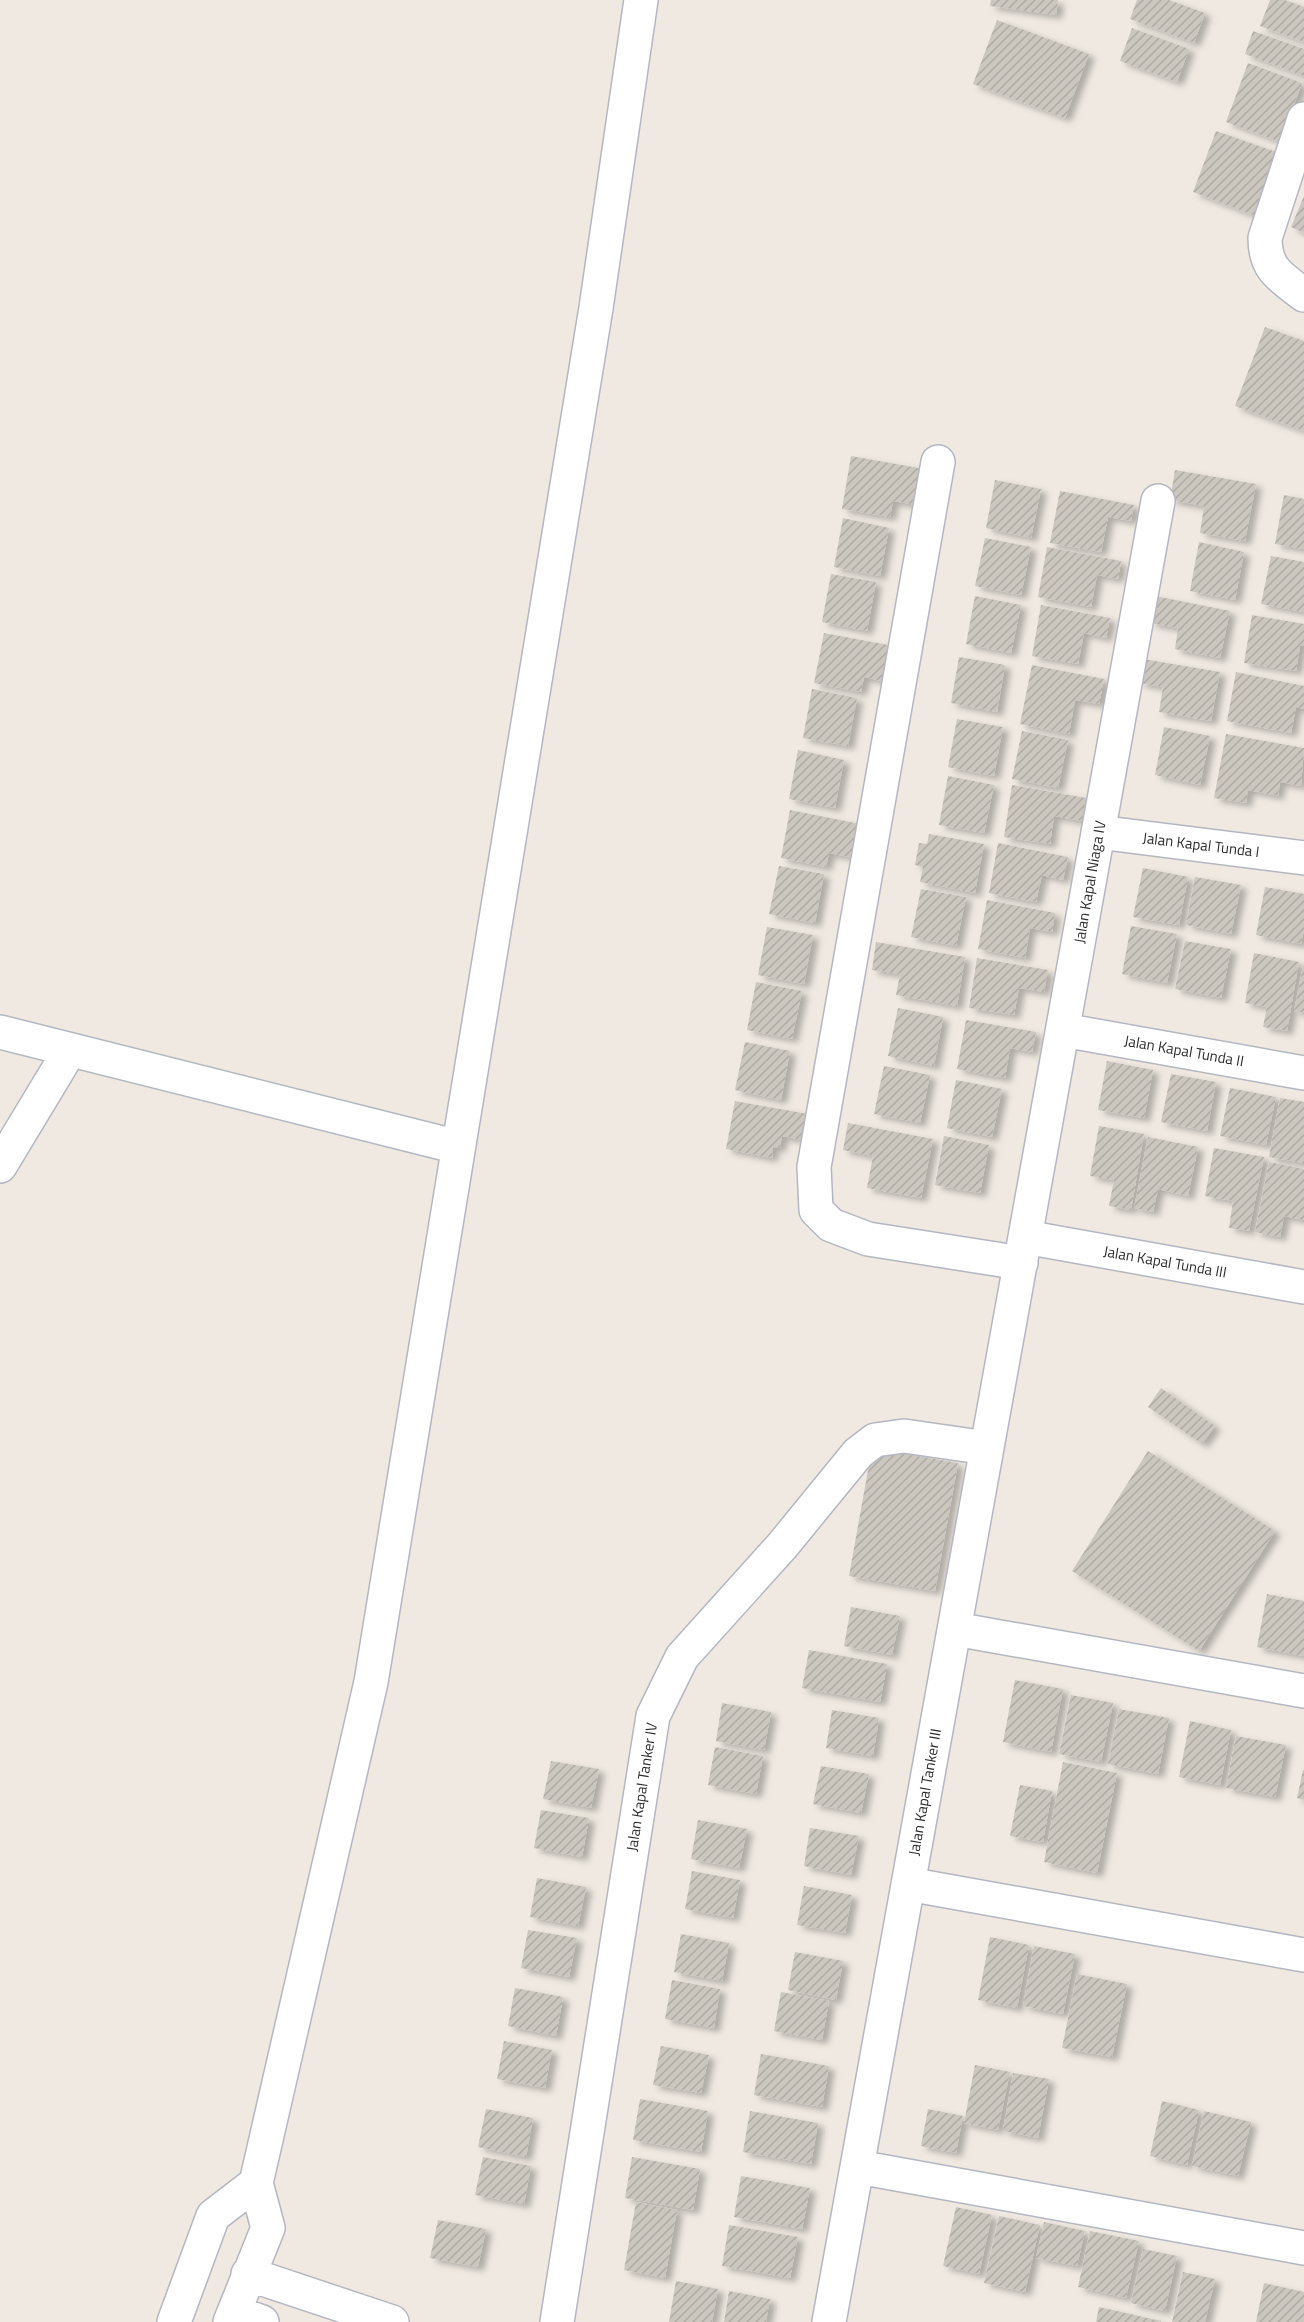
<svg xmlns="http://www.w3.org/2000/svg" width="1304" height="2322" font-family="'Titillium Web',sans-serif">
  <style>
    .building { fill: url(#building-hatch); filter: url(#shadow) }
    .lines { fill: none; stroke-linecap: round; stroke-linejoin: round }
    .minor-casing { stroke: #b4b7c1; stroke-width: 36 }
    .minor { stroke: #fff; stroke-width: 33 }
    .labels { text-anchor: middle; stroke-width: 5; stroke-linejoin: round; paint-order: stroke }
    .street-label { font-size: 15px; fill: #2e2e2e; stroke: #fff }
  </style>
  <defs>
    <pattern id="building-hatch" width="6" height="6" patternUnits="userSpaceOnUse" patternTransform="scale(1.5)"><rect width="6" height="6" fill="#cbc7bf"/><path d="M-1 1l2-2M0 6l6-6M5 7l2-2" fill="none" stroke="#afaba4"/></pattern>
    <filter id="shadow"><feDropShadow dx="6" dy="4" stdDeviation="3" flood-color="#0004"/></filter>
  </defs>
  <rect width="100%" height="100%" fill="#efe9e1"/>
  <path class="building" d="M991 0H1058L1056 15 990 6Z
    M1137 0H1169L1205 13 1194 43 1130 19Z
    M1270 0H1285L1304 7V42L1260 26Z
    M997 20 1089 54 1065 118 973 84Z
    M1132 28 1189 49 1177 82 1120 61Z
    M1253 31 1304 49V76L1245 54Z
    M1248 63 1302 83 1280 142 1226 122Z
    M1216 131 1282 154 1258 217 1193 192Z
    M1304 196V233L1291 227Z
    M1265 327 1304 341V431L1235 406Z
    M851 456 924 469 917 505 893 501 890 517 842 509Z
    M1175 470 1256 484 1245 541 1200 533 1204 506 1170 500Z
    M995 480 1041 489 1031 538 986 528Z
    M1060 491 1134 505 1131 521 1108 517 1101 552 1050 543Z
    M1284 495 1304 499V549L1275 544Z
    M843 518 889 528 880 576 834 567Z
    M985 538 1031 547 1021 595 975 586Z
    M1199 542 1244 552 1235 600 1190 591Z
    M1047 547 1121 561 1118 579 1097 575 1091 607 1038 597Z
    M1271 556 1304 562V612L1261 604Z
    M831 574 876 582 867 631 822 622Z
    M975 596 1021 605 1011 653 966 644Z
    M1155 596 1230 611 1220 658 1175 649 1178 628 1150 623Z
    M1041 605 1110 618 1106 638 1084 633 1078 664 1032 656Z
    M1252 615 1304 624V646H1300L1296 671 1244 663Z
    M824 633 893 646 886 682 864 677 861 692 814 683Z
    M959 657 1005 665 997 712 951 703Z
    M1143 659 1220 672 1211 721 1159 712 1163 687 1139 683Z
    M1032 665 1104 679 1099 704 1075 700 1069 734 1020 724Z
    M1236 672 1304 686V709L1296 707 1291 733 1227 721Z
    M812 689 857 698 848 746 803 738Z
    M957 719 1003 727 994 776 948 767Z
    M1164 727 1210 736 1200 785 1155 775Z
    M1022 731 1068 740 1058 788 1012 779Z
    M1226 734 1304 748 1301 786 1280 782 1278 796 1248 790 1246 803 1214 798Z
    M798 750 844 760 835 808 789 799Z
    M948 776 994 785 984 833 939 825Z
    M1012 785 1086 798 1082 821 1054 816 1050 844 1004 837Z
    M790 810 860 824 854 858 829 853 826 867 781 858Z
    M929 834 984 844 975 893 920 882 923 867 915 865 919 843 927 844Z
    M998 843 1068 857 1063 880 1042 875 1036 902 989 893Z
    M779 866 824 874 815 923 769 914Z
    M1143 868 1188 877 1179 925 1133 917Z
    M1195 877 1241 885 1231 934 1186 925Z
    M1265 887 1304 894V930L1301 944 1256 935Z
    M921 889 966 897 956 946 911 937Z
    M987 900 1055 913 1052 932 1030 928 1025 958 978 949Z
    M1131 926 1177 934 1167 983 1122 974Z
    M767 927 813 935 804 984 758 975Z
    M1185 941 1231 949 1221 998 1175 989Z
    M876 942 965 957 957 1006 896 995 900 974 872 970Z
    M1254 953 1299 962 1287 1031 1263 1027 1267 1007 1245 1003Z
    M977 958 1048 970 1044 992 1019 988 1014 1015 969 1008Z
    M1303 966H1304V1013L1294 1011Z
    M756 982 802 991 792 1039 747 1030Z
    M898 1008 943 1017 934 1066 888 1056Z
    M966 1020 1036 1032 1032 1052 1010 1048 1005 1078 957 1069Z
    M745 1042 790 1051 781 1100 735 1090Z
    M1107 1061 1153 1070 1144 1118 1098 1110Z
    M884 1066 930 1075 920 1123 874 1114Z
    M1171 1074 1216 1082 1207 1131 1161 1122Z
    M956 1080 1002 1089 992 1137 947 1128Z
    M1230 1088 1276 1097 1266 1145 1220 1136Z
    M1280 1098 1304 1102V1163L1269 1157Z
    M735 1101 808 1114 803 1140 782 1136 780 1148 773 1147 772 1158 726 1149Z
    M848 1123 933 1139 921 1198 867 1188 873 1156 843 1150Z
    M1099 1126 1144 1134 1131 1210 1109 1206 1114 1180 1090 1176Z
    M944 1136 989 1145 980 1193 935 1185Z
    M1148 1137 1198 1147 1188 1196 1158 1189 1153 1212 1134 1208Z
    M1214 1148 1264 1157 1249 1231 1229 1228 1233 1201 1205 1196Z
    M1269 1162 1304 1169V1220L1284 1216 1280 1237 1255 1232Z
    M1161 1388 1215 1426 1202 1444 1148 1407Z
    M872 1448 958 1463 935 1591 849 1576Z
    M1148 1451 1275 1531 1199 1651 1072 1571Z
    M1267 1594 1304 1601V1656L1257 1647Z
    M851 1607 900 1616 892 1655 844 1646Z
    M809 1650 887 1664 880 1702 802 1688Z
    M1015 1680 1063 1689 1051 1752 1003 1742Z
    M1071 1695 1113 1703 1101 1762 1059 1754Z
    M722 1703 771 1712 764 1750 716 1741Z
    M1119 1709 1169 1718 1158 1774 1108 1764Z
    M832 1710 879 1718 873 1756 826 1748Z
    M1190 1721 1231 1730 1220 1785 1179 1777Z
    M1236 1736 1286 1745 1275 1797 1226 1788Z
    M715 1747 763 1756 756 1794 708 1785Z
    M551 1761 599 1769 591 1808 543 1799Z
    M1063 1762 1117 1773 1097 1873 1044 1862Z
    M821 1766 869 1774 861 1813 813 1804Z
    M1303 1770H1304V1800L1297 1798Z
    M1020 1785 1052 1791 1043 1842 1010 1836Z
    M541 1810 589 1818 582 1857 534 1848Z
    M698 1820 747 1829 739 1868 691 1859Z
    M810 1828 859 1836 851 1875 804 1866Z
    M692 1871 740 1880 733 1918 685 1909Z
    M537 1878 586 1887 578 1926 530 1917Z
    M804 1886 852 1895 845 1933 797 1925Z
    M528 1930 577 1938 569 1977 521 1968Z
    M681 1934 729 1943 722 1981 674 1972Z
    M990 1937 1029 1945 1017 2008 978 2000Z
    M1034 1946 1075 1954 1063 2014 1023 2006Z
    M795 1952 843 1961 836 2000 788 1990Z
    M1077 1974 1127 1984 1112 2057 1062 2048Z
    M672 1980 720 1989 714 2028 665 2019Z
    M515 1988 563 1997 556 2036 508 2026Z
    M781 1992 829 2001 822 2040 774 2031Z
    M504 2041 552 2050 545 2088 497 2079Z
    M661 2046 709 2055 701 2093 653 2085Z
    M761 2054 829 2066 822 2107 754 2095Z
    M975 2065 1010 2072 998 2130 964 2123Z
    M1013 2073 1049 2079 1038 2138 1003 2131Z
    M640 2099 708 2111 701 2152 633 2140Z
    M1162 2101 1199 2110 1187 2165 1150 2156Z
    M486 2109 533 2118 526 2157 478 2147Z
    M928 2109 963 2116 956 2153 921 2146Z
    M750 2111 818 2123 811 2164 743 2152Z
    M1204 2111 1251 2122 1238 2176 1192 2166Z
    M483 2157 531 2166 524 2204 475 2195Z
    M632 2157 700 2169 693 2210 625 2198Z
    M741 2176 810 2188 802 2229 734 2217Z
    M636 2202 677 2210 665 2278 624 2270Z
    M956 2207 992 2215 979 2274 943 2266Z
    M999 2216 1040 2225 1025 2292 984 2283Z
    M438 2220 486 2229 478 2267 430 2258Z
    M1044 2222 1085 2231 1077 2266 1036 2258Z
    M729 2225 798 2237 790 2278 722 2266Z
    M1090 2231 1139 2241 1126 2298 1078 2287Z
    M1143 2249 1177 2256 1165 2311 1131 2303Z
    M1183 2272 1215 2279 1205 2322H1172Z
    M676 2281 718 2289 712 2322H669Z
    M1264 2283 1304 2292V2322H1256Z
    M729 2291 770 2299 766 2322H724Z
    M1099 2307 1161 2321V2322H1096Z"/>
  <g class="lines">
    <defs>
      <path id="minor" d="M1304 119 1265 238C1265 270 1281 277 1304 295
        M938 462 814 1167 816 1210 831 1225 868 1239 1021 1263
        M1098 832 1304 858
        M1063 1030 1304 1073
        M0 1032 458 1147
        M0 1166 70 1050
        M1025 1237 1304 1287
        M955 1629 1304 1691
        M908 1884 1304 1955
        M858 2167 1304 2248
        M248 2274 392 2322
        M234 2312 262 2322
        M174 2322 213 2216 256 2183
        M230 2322 268 2228 256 2183 371 1682 596 308 641 0
        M557 2322 653 1716 682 1657 782 1546 858 1453 875 1440 904 1436 987 1448
        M829 2322 1158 501"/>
    </defs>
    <use href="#minor" class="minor-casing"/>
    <use href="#minor" class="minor"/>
  </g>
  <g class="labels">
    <g class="street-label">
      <text transform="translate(1201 845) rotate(7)" y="5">Jalan Kapal Tunda I</text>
      <text transform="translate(1090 882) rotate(-80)" y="5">Jalan Kapal Niaga IV</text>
      <text transform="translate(1184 1051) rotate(10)" y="5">Jalan Kapal Tunda II</text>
      <text transform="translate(1165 1262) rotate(10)" y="5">Jalan Kapal Tunda III</text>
      <text transform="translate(642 1787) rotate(-81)" y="5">Jalan Kapal Tanker IV</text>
      <text transform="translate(925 1792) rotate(-80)" y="5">Jalan Kapal Tanker III</text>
    </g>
  </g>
</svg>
